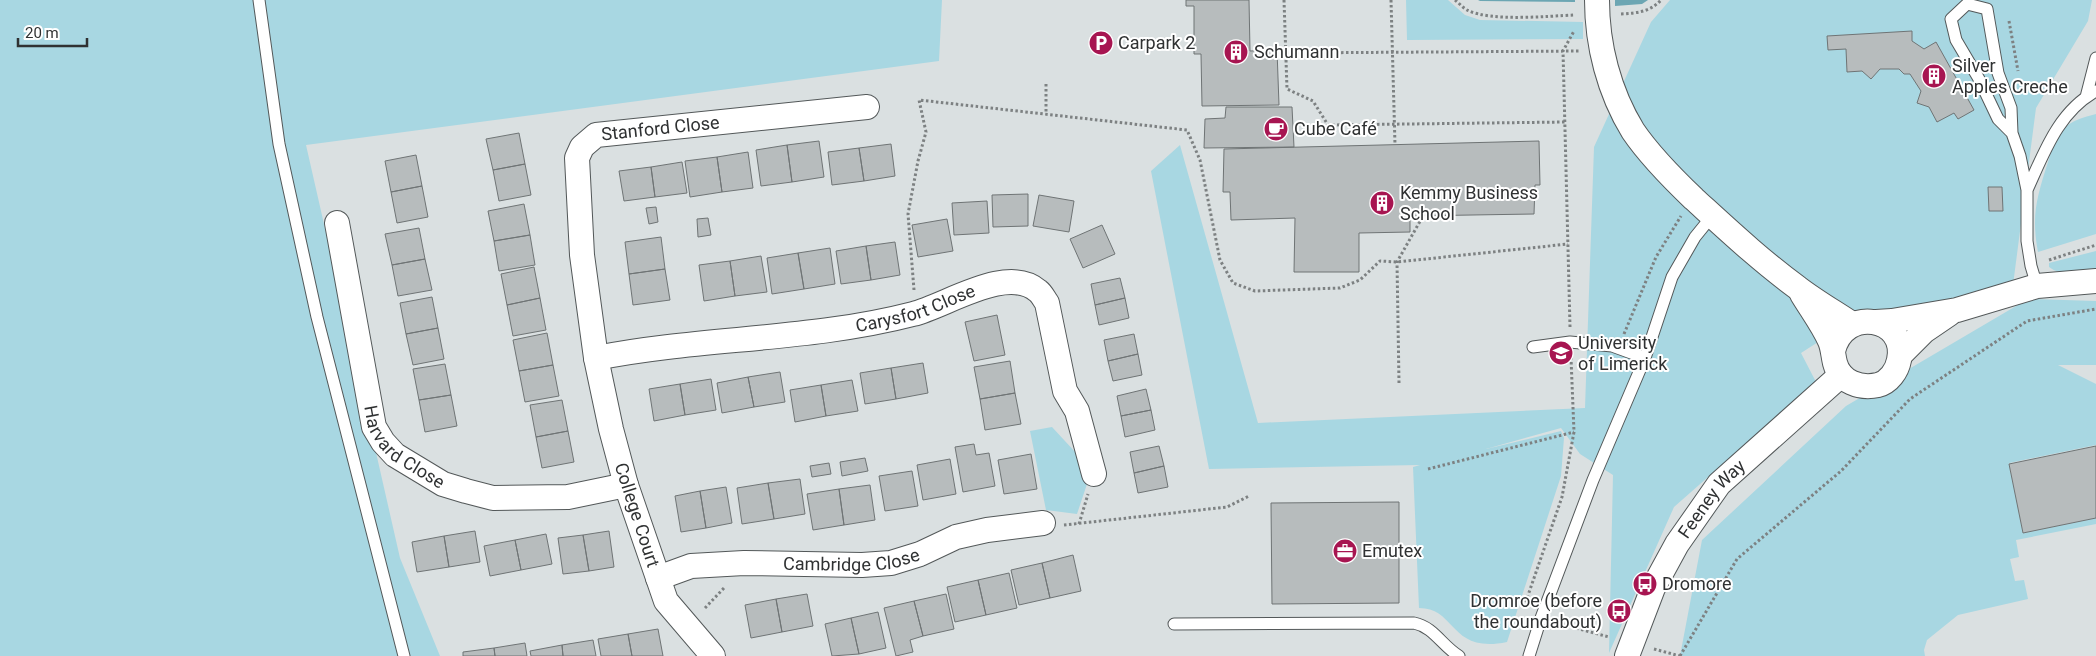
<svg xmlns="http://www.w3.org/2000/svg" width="2096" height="656" font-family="Roboto,sans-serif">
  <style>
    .green { fill: #a8d7e2 }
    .water { fill: #6ca6b3 }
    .building { fill: #b7bcbd; stroke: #6f7475 }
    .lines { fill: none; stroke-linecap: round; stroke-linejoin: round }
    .service-casing { stroke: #535859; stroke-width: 13 }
    .minor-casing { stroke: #535859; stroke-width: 26 }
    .path { stroke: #7d8182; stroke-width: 3; stroke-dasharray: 2.5 2.5; stroke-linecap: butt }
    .service { stroke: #fff; stroke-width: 11 }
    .minor { stroke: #fff; stroke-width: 24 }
    .labels { text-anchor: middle; stroke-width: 4; stroke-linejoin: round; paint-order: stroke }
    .poi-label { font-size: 18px; fill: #2f3132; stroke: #fff; text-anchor: start }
    .street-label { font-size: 18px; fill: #2f3132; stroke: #fff }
  </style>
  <rect width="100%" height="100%" fill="#dae0e1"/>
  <path class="green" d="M0 0H942L939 61 306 145 400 558 440 656H0Z
    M1406 0H1448L1465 15 1480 20 1583 22V39L1407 40Z
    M1670 0H2092L2088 21 2036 108 2013 285 1950 305 1865 312 1801 353 1816 382 1674 507 1609 653 1613 475 1580 454 1561 428 1486 449 1561 431 1564 438 1561 476 1507 642C1449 654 1457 608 1419 608L1413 467 1420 465 1209 469 1151 171 1180 145 1258 423 1585 408 1594 147 1651 22Z
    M2096 114V234L2038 252C2031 215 2037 197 2048 162 2051 152 2055 138 2062 130 2070 121 2084 117 2096 114Z
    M2096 251V270C2081 272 2062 277 2049 267V263Z
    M2028 299 2096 301V365H2058L2096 384V445L2009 463 2023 533 2096 518V524L2016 540 2019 557 2010 559 2015 581 2024 580 2028 599 1958 615 1927 640 1924 650 1925 656H1680L1702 540 1846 406Z
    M1052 427 1077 454 1089 478 1077 514 1046 510 1030 431Z"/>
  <path class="water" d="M1478 0H1575V2L1480 1Z
    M1615 0H1648L1642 4 1615 6Z"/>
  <path class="building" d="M1186 0H1249L1250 51 1277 50 1279 105 1202 106 1201 54H1194V6H1186Z
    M1912 31V41L1924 49 1936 42 1974 110 1958 119 1954 113 1937 122 1929 107 1917 103 1921 91 1910 74H1904L1899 69H1880L1871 79 1862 71 1847 72 1846 49 1828 50 1827 36Z
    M1226 107H1292L1294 147 1204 148 1205 119 1225 118Z
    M519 133 525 164 493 170 486 139Z
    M819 141 824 177 792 182 787 145Z
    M1539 141 1540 185H1535L1534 214 1410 216V232L1359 233V272H1294L1295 218 1231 220 1230 192H1223L1224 149Z
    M891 144 895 176 864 181 859 148Z
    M787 145 792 182 761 186 756 150Z
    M859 148 864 181 832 185 828 152Z
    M748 152 753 188 722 192 717 157Z
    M416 155 422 186 391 192 385 161Z
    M717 157 722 192 690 197 685 161Z
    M682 162 687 193 655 197 651 167Z
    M525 164 531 195 499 201 493 170Z
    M651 167 655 197 624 201 619 171Z
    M422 186 428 217 397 223 391 192Z
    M1988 187H2002L2003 211H1989Z
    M1028 194V226L993 227 992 195Z
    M1039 195 1074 201 1069 232 1033 226Z
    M987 201 989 233 954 235 952 203Z
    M524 204 530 235 494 241 488 211Z
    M656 207 658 222 649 224 646 208Z
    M708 218 711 235 698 237 697 219Z
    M947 219 953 251 918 257 912 225Z
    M1102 225 1115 254 1083 268 1070 239Z
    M419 228 425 259 392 265 385 234Z
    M530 235 535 265 499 271 494 241Z
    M661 237 665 269 629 274 625 242Z
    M895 242 900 275 871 280 866 246Z
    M866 246 871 280 841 284 836 251Z
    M830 248 835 284 804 289 798 253Z
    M798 253 804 289 772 294 767 258Z
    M761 256 767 292 735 296 730 261Z
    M425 259 432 290 398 296 392 265Z
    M730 261 735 296 704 301 699 265Z
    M534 267 540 298 507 305 501 274Z
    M665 269 670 300 633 305 629 274Z
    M1120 278 1125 298 1095 305 1091 284Z
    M432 297 438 328 406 334 400 303Z
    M540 298 546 330 513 336 507 305Z
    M1125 298 1129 318 1099 325 1095 305Z
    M997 315 1005 355 974 361 965 322Z
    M438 328 444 359 413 365 406 334Z
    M547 333 553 365 519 371 513 340Z
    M1134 334 1138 354 1108 361 1104 340Z
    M1138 354 1142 375 1113 381 1108 361Z
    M1010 361 1015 393 980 399 974 367Z
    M923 363 928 393 896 399 891 368Z
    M445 364 451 395 419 400 413 369Z
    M553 365 559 396 525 402 519 371Z
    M891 368 896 399 865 404 860 373Z
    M780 372 785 402 754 407 748 377Z
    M748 377 754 407 722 413 717 383Z
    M711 379 716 410 685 415 680 384Z
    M852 380 858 411 826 416 821 385Z
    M680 384 685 415 654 421 649 389Z
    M821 385 826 416 795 422 790 390Z
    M1146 389 1151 410 1121 416 1117 396Z
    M1015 393 1021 424 985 430 980 399Z
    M451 395 457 426 425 432 419 400Z
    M562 400 568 431 536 437 530 405Z
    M1151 410 1155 430 1125 437 1121 416Z
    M568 431 574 462 542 468 536 437Z
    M974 444 976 455 989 453 995 486 963 492 955 447Z
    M1159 446 1164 466 1134 473 1130 452Z
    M2096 446V518L2023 533 2009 464Z
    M1031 454 1037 489 1004 494 998 460Z
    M865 458 868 471 842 476 840 462Z
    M950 459 956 494 923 500 917 465Z
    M829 463 831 474 812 477 810 466Z
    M1164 466 1168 487 1138 493 1134 473Z
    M912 471 918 506 885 511 879 476Z
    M800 479 805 514 774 519 768 483Z
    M768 483 774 519 742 524 737 488Z
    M870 485 875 520 844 525 839 489Z
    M726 487 732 523 706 528 700 491Z
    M839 489 844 525 813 530 807 494Z
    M700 491 706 528 681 532 675 496Z
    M1399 502V603L1272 604 1271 503Z
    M475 531 480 562 449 567 444 536Z
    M609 531 614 567 589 571 583 535Z
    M546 534 552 564 521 570 515 540Z
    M583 535 589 571 563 574 558 538Z
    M444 536 449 567 417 572 412 542Z
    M515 540 521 570 490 576 484 546Z
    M1073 555 1081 591 1050 598 1042 563Z
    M1042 563 1050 598 1019 605 1011 570Z
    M1009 573 1017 608 986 615 978 580Z
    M978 580 986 615 955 622 947 587Z
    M807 594 813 626 782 632 776 599Z
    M946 594 954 629 923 636 914 601Z
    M776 599 782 632 751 638 745 605Z
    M914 601 923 636 910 640 913 652 896 656 884 608Z
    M878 612 886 648 859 654 851 618Z
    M851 618 859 654 832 656 825 624Z
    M658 629 663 656H632L628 634Z
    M628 634 632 656H601L598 639Z
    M593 640 596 656H563L562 645Z
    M525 643 527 656H495L494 648Z
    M562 645 563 656H531L530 651Z
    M494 648 495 656H463V652Z"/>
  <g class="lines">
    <defs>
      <path id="service" d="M259 0 279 144 317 317 404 656
        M2086 97 2096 58
        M2012 133 1998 119 1979 79 1956 40 1951 19 1967 4 1987 9 1998 73 2011 108 2012 133 2020 156 2027 190V241L2031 266 2037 286
        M2027 190C2044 153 2058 112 2096 91
        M1533 347 1570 342 1612 346 1645 358
        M1174 624 1414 623C1434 627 1442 646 1459 656
        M1529 656 1541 618 1593 480 1645 358 1672 277 1695 237 1712 216"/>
      <g id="minor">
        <path d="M1597 0C1597 45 1609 92 1633 131 1650 156 1672 178 1694 199 1728 230 1761 261 1798 288 1815 301 1834 312 1852 324"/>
        <path id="s1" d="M337 223 374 427 383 442 395 455 443 484 466 491 493 498 568 497 626 485"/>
        <path d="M1802 294C1811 309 1823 325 1830 341 1833 348 1833 355 1835 363 1840 382 1860 389 1878 385 1889 382 1897 371 1899 360 1908 317 1844 305 1833 351"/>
        <path d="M1876 322 1892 321 1957 310 2037 286 2096 281"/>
        <path d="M1900 355 1924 331 1949 314"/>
        <path id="s2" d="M596 358C701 337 809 341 913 314 946 306 1007 264 1038 291 1042 294 1044 299 1047 303L1065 391 1077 411 1094 474"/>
        <path id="s3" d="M658 578 691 566 744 563 862 565 891 563 920 554 956 537 987 530 1043 523"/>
        <path id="s4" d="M713 656 666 601 626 485 611 429 596 358 582 255 577 158 582 147 596 135 867 107"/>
        <path id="s5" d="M1627 656 1653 588 1677 544 1719 484 1841 375"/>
      </g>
    </defs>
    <use href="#service" class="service-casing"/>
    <use href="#minor" class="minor-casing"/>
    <path class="path" d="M1284 0 1287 89 1313 101 1328 125 1566 122
      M1391 0 1395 145
      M1455 0C1459 3 1463 8 1467 10 1491 22 1547 16 1575 15
      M1621 14C1637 13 1650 12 1661 0
      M2009 21 2018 71
      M1286 53 1580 51
      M1046 84V113
      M2049 260 2096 245
      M914 290 908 214 918 161 926 132 919 100 1187 130 1200 160 1220 260 1233 283 1255 291 1340 288 1360 280 1380 261 1397 262 1568 244
      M1570 327 1563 51 1574 31
      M1624 334 1656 257 1681 216
      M1399 383 1397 262 1423 216
      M1428 469 1574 432
      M1079 524 1088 494
      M1064 525 1227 507 1249 496
      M1524 607 1562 497 1574 432 1571 358
      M705 608 724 588
      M1557 623 1609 637
      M1654 649 1680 656
      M1680 656 1737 559 1841 471 1910 399 2027 321 2096 309"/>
    <use href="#service" class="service"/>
    <use href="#minor" class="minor"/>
  </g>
  <defs>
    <symbol id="parking-disc" viewBox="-11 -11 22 22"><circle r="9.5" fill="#a71551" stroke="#fff"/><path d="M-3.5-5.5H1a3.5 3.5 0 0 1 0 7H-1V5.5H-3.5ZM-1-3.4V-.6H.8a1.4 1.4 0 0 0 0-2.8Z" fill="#fff"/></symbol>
    <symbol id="building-disc" viewBox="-11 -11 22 22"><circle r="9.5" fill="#a71551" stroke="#fff"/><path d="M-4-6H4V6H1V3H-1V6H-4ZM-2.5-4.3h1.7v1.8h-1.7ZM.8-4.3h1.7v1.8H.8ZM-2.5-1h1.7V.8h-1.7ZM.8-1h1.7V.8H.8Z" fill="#fff"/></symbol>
    <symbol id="cafe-disc" viewBox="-11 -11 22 22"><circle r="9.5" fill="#a71551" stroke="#fff"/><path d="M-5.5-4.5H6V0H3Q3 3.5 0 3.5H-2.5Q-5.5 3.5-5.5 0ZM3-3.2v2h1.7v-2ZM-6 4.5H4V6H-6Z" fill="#fff"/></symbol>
    <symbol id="university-disc" viewBox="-11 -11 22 22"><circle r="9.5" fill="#a71551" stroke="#fff"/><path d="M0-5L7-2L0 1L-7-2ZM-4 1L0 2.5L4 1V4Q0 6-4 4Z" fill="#fff"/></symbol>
    <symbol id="office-disc" viewBox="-11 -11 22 22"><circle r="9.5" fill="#a71551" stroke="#fff"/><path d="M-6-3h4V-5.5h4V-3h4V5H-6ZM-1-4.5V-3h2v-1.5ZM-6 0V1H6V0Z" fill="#fff"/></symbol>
    <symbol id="bus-disc" viewBox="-11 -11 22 22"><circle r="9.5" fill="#a71551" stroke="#fff"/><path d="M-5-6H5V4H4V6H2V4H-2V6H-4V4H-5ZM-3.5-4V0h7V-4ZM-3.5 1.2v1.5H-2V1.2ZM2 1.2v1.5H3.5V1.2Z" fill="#fff"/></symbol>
  </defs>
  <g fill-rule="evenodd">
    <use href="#parking-disc" x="1087" y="29" width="28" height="28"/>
    <use href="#building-disc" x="1222" y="38" width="28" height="28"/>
    <use href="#building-disc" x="1920" y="62" width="28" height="28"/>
    <use href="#cafe-disc" x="1262" y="115" width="28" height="28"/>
    <use href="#building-disc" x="1368" y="189" width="28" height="28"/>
    <use href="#university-disc" x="1547" y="339" width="28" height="28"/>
    <use href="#office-disc" x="1331" y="537" width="28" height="28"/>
    <use href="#bus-disc" x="1631" y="570" width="28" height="28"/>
    <use href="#bus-disc" x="1605" y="597" width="28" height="28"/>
  </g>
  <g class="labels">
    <g class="poi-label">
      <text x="1118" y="49">Carpark 2</text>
      <text x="1254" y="58">Schumann</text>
      <text x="1952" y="72">Silver<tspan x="1952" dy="21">Apples Creche</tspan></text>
      <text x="1294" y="135">Cube Café</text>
      <text x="1400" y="199">Kemmy Business<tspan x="1400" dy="21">School</tspan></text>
      <text x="1578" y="349">University<tspan x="1578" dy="21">of Limerick</tspan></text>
      <text x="1362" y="557">Emutex</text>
      <text x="1662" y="590">Dromore</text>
      <text x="1602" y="607" text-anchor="end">Dromroe (before<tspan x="1602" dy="21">the roundabout)</tspan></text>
    </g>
    <g class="street-label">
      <text dy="6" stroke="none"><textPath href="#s4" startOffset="622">Stanford Close</textPath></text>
      <text dy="6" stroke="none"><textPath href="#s2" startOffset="324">Carysfort Close</textPath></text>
      <text dy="6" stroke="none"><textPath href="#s1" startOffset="242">Harvard Close</textPath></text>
      <text dy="6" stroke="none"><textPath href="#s5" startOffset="180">Feeney Way</textPath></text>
      <text transform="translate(637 515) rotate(72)" y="6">College Court</text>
      <text dy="6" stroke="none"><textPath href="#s3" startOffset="196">Cambridge Close</textPath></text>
    </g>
  </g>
  <path d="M18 38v8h69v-8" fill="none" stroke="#2f3132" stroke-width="2.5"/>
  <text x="25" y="38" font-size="15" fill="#2f3132" stroke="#ffffff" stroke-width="4" paint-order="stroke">20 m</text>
</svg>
